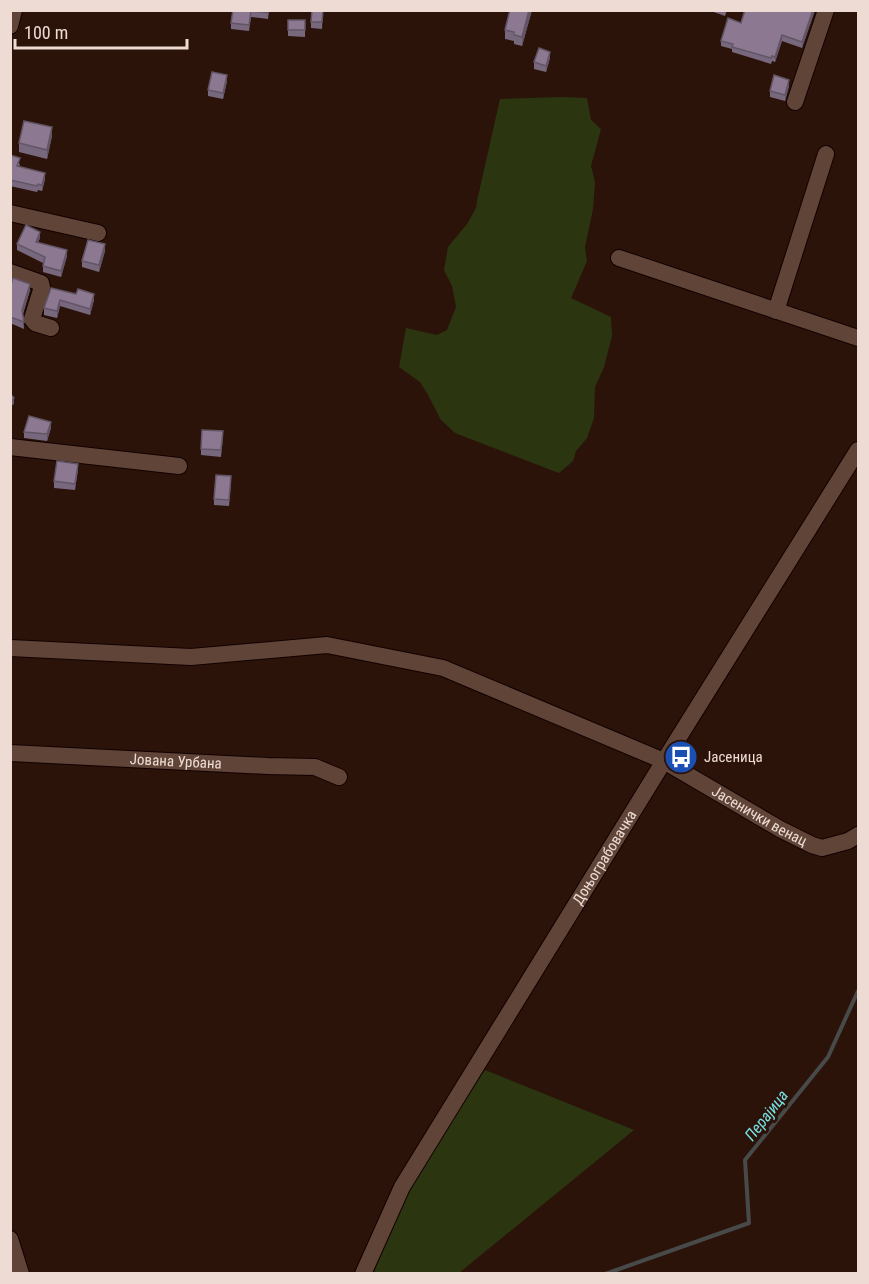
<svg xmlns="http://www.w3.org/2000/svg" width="869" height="1284" font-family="'Roboto Condensed',sans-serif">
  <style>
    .green { fill: #2b3610 }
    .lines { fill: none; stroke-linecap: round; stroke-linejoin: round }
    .stream { stroke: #474a49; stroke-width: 4 }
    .minor-casing { stroke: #120100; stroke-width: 18 }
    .minor { stroke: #604438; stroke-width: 16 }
    .wall { fill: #78687d }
    .shaded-wall { fill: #625566 }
    .building { fill: #8c7991; stroke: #625566; stroke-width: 1.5 }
    .labels { text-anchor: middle; stroke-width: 6; stroke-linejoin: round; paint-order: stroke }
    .poi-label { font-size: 15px; fill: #eddbd4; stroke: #2b1309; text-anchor: start }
    .street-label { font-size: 15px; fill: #eddbd4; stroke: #2b1309 }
    .water-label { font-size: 16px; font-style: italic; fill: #78e1e5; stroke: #2b1309 }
  </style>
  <rect width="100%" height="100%" fill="#2b1309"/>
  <path class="green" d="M562 97 587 98 591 120 601 129 591 166 595 182 593 209 585 247 587 261 571 298 611 317 612 336 604 367 595 387 594 418 587 438 576 451 573 461 559 473 455 433 441 420 428 395 420 382 399 367 406 328 437 335 447 330 456 307 452 286 444 270 448 247 467 224 476 208 477 201 500 99Z
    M485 1070 634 1130 459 1273 374 1274 376 1265 417 1173Z"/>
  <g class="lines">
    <path class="stream" d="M605 1274 749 1223 745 1160 828 1057 858 991"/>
    <defs>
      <g id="minor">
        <path d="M10 26 14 10"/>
        <path d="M795 102 826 10"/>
        <path d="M10 213 98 233"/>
        <path d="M619 258 858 338"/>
        <path d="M10 272 41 283 42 287 32 319 35 323 51 328"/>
        <path d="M776 311 826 154"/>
        <path d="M10 447 179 466"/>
        <path id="s1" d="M10 648 191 657 327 645 443 668 664 761 780 829 812 845 822 848 848 841 858 835"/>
        <path id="s2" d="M10 753 268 766 315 767 339 777"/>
        <path d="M10 1239 21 1274"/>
        <path id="s3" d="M363 1274 402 1187 664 761 858 450"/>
      </g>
    </defs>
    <use href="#minor" class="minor-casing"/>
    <use href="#minor" class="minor"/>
  </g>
  <path class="wall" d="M250 10H269L268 19 251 17 249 31 231 29V23Z
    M323 10 322 29 311 28V22Z
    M510 10H532L522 46 514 44V41L505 39V30Z
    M708 10H727L725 16Z
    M815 10 802 48 782 41 775 62 772 61 771 64 732 52V49L721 46V41L741 23Z
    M288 20H305V37L288 36Z
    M550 58 546 72 534 69V62Z
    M227 81 223 99 208 96V90Z
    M789 86 785 101 770 97V91Z
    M52 136 47 159 19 152V143Z
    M10 155 20 164 19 167 45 179 42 191 38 190 37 192 10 186Z
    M40 238 38 242 67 256 61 277 43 272V263L17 250V244Z
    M105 251 99 272 82 267V261Z
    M10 287 30 290 23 314 24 329 10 323Z
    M51 288 94 300 90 315 60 306 57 318 44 315V308Z
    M51 428 47 441 24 438V432Z
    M223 437 221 457 201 455V449Z
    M78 470 75 490 54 488V481Z
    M231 483 229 506 214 505V499Z"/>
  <path class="shaded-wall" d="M529 10H532L522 46V37Z
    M813 10H815L802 48V42Z
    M782 35V41L775 62V57Z
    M550 52V58L546 72V66Z
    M227 75V81L223 99V93Z
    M789 80V86L785 101V95Z
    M52 127V136L47 159V150Z
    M45 173V179L42 191V185Z
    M40 232V238L36 248V242Z
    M105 244V251L99 272V265Z
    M67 250V256L61 277V271Z
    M30 284V290L22 316V310Z
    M94 294V300L90 315V309Z
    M60 300V306L57 318V311Z
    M14 398V404L10 407V401Z
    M51 422V428L47 441V434Z"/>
  <path class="building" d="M233 10 250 11 268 10V13L251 11 249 25 231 23Z
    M312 10H323L322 22H311Z
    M510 10H529L522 37 514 35V32L505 30Z
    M745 10H813L802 42 782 35 775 57 772 56 771 58 732 47 733 44 721 41 728 18 741 23Z
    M288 20H305V30H288Z
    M539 48 550 52 546 66 534 62Z
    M212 72 227 75 223 93 208 90Z
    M774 75 789 80 785 95 770 91Z
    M24 121 52 127 47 150 19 143Z
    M10 155 20 158 17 166 45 173 42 185 38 184 37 186 10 180Z
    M26 225 40 232 36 242 67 250 61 271 43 266 45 257 17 244Z
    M88 240 105 244 99 265 82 261Z
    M13 278 30 284 22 310 24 322 10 317V287Z
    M51 288 76 294 78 289 94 294 90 309 60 300 57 311 44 308Z
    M10 394 14 398 10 401Z
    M29 416 51 422 47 434 24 432Z
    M202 430 223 431 221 450 201 449Z
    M57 461 78 464 75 484 54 481Z
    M216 475 231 476 229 500 214 499Z"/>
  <defs>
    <symbol id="bus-disc" viewBox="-11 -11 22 22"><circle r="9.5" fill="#1a4fb4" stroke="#2b1309"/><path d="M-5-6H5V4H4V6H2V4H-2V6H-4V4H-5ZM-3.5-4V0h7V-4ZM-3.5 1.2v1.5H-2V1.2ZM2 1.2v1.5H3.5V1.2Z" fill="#fff"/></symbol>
  </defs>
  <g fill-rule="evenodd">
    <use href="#bus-disc" x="662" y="738" width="38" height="38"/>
  </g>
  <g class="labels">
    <g class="poi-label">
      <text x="704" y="762">Јасеница</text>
    </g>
    <g class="street-label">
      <text dy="5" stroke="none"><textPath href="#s2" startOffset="166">Јована Урбана</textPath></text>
      <text dy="5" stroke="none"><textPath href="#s1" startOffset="786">Јасенички венац</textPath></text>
      <text dy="5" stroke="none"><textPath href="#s3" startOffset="482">Доњограбовачка</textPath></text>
    </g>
    <g class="water-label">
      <text transform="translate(766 1115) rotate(-52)" y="6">Перајица</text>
    </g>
  </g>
  <rect width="869" height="1284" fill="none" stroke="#eddbd4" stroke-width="24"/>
  <path d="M15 39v9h172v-9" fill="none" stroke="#eddbd4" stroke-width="3"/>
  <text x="24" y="39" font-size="18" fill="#eddbd4" stroke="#2b1309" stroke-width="4.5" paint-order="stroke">100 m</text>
</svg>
